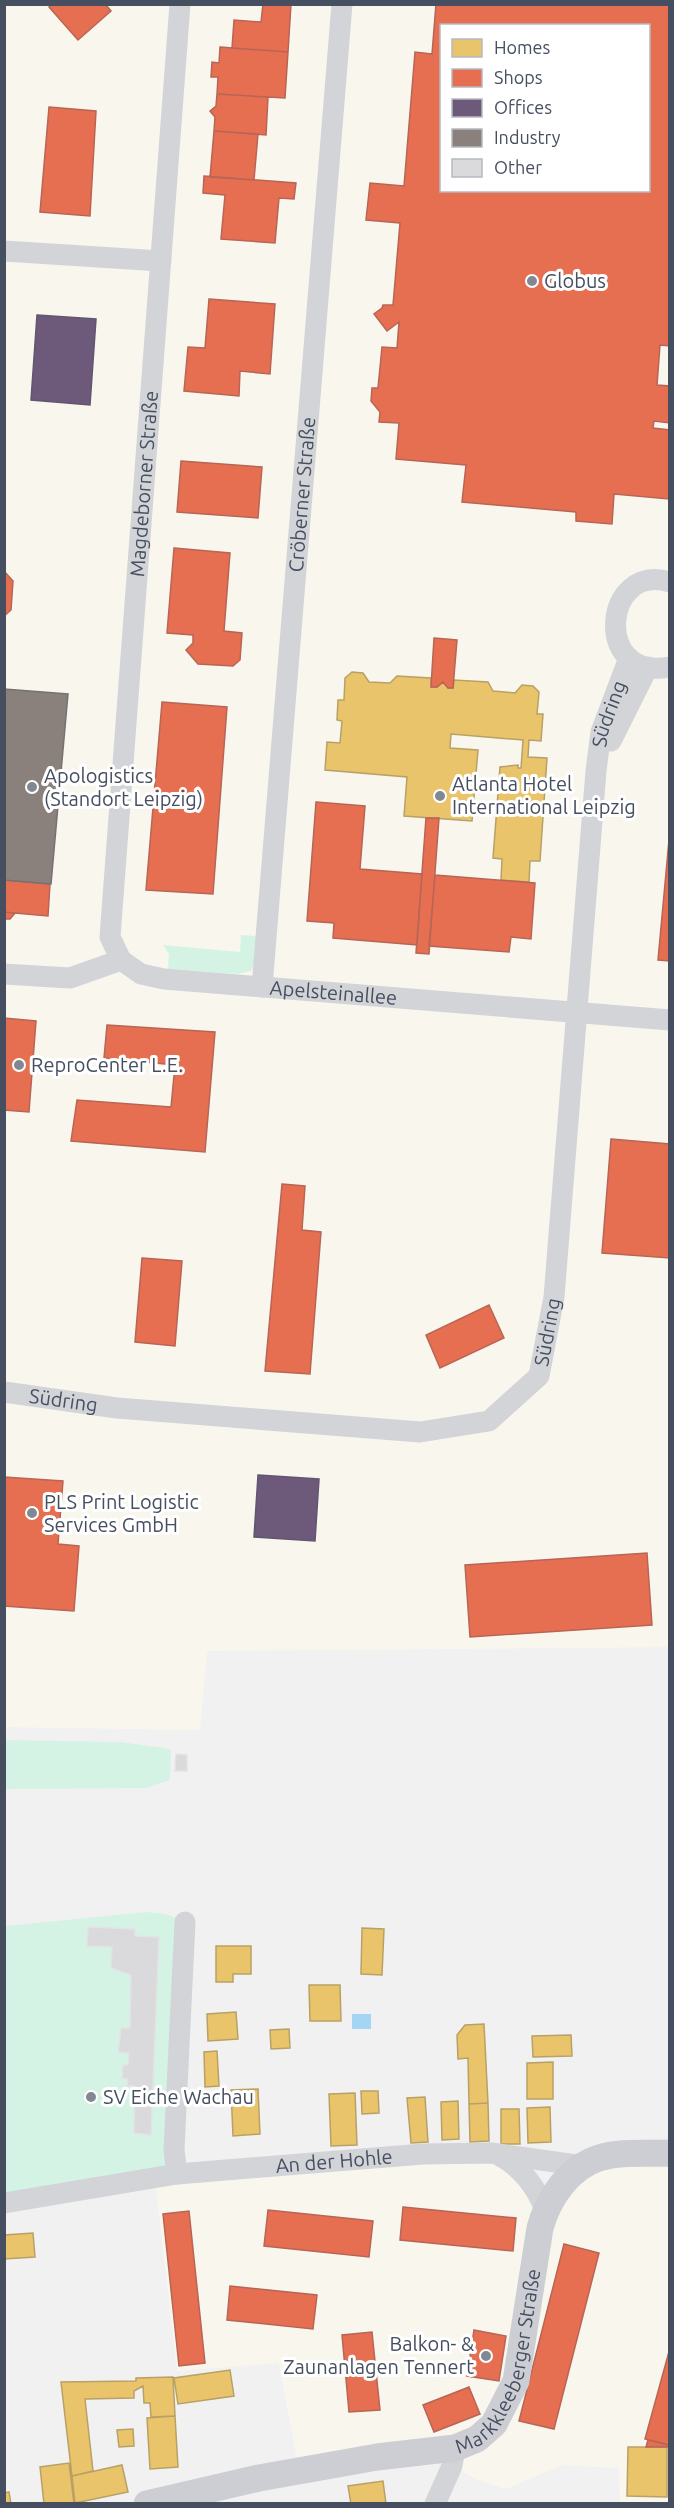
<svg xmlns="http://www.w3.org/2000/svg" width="674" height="2508" font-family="Ubuntu,sans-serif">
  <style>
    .commercial { fill: #f9f7ed; fill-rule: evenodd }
    .green { fill: #d4f3e5 }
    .water { fill: #a4d6f4 }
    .homes { fill: #e9c46a; stroke: #b8a167; stroke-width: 1.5 }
    .shops { fill: #e76f51; stroke: #b76556; stroke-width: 1.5; fill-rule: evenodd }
    .offices { fill: #6d597a; stroke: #615672; stroke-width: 1.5 }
    .industry { fill: #8a817c; stroke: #767274; stroke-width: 1.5 }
    .building { fill: #dadadd; stroke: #e3e3e4; stroke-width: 1.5 }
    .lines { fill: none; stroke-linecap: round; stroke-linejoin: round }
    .minor { stroke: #d2d4d8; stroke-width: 21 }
    .major { stroke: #ccced3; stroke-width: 27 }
    .poi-dot { fill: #828893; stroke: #fff; stroke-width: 2 }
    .labels { text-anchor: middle; stroke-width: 6; stroke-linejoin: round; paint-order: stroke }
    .poi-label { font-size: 20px; fill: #464f60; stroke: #fff; text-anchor: start }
    .street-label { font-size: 20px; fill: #464f60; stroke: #fff }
  </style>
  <rect width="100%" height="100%" fill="#f2f1f1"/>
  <path class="commercial" d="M5 5H669V1647L207 1651 200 1730 5 1727ZM442 26H648V190H442Z
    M491 2153 536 2192 568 2178 669 2153V2503H620L619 2468 561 2465 506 2489 480 2481 452 2466 455 2448 299 2471 279 2363 177 2371 155 2178Z"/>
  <path class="green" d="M241 935 257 936 254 965 251 971 237 974 168 969 169 954 163 945 240 952Z
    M5 1740 120 1742 171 1749 170 1780 146 1788 5 1789Z
    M147 1912 166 1914 185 1922 177 2174 5 2203V1926Z"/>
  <path class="water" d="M352 2014H371V2029H352Z"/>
  <path class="homes" d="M352 672 363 673 369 682 390 683 397 676 431 678V687H437L443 682 448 688H453L454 680 488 682 493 691 515 693 522 685 533 686 539 692 537 714H543L541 741 529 740 528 757 547 758 540 861H530L529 882 501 880 502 859 493 858 500 767 518 765V768H521L523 740 451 734 450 748 478 750 472 821 404 816 407 777 325 770 327 742 340 743 342 721 337 720 338 700H344L345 678Z
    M362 1928 384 1929 382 1975 361 1974Z
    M216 1946H251V1974H233V1982H216Z
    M309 1985H340L341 2021H310Z
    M236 2012 238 2039 208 2041 207 2014Z
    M484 2024 488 2103 469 2104 468 2058 458 2059 457 2035 465 2025Z
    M289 2029 290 2048 271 2049 270 2030Z
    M571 2035 572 2056 533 2057 532 2036Z
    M217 2051 219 2086 205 2087 204 2052Z
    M553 2062V2099H527V2063Z
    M258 2089 260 2134 233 2136 231 2090Z
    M361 2091H378L379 2113 362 2114Z
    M355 2093 357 2145 331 2146 329 2094Z
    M425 2097 428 2142 411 2143 407 2098Z
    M458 2101 459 2139 442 2140 441 2102Z
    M488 2103 489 2141 470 2142 469 2104Z
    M550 2107 551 2142 528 2143 527 2108Z
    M501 2109H519L520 2144H501Z
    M33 2233 35 2257 4 2259V2235Z
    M230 2370 234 2396 178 2404 174 2378Z
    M173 2377 175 2416 151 2417 150 2403H144L143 2386 134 2391V2398L85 2399 93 2471 72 2476 61 2382 136 2381V2378Z
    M175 2416 178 2467 150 2469 147 2418Z
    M133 2429 134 2446 119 2447 117 2430Z
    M628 2447H667V2497L627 2496Z
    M69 2463 74 2504H44L40 2467Z
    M122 2465 128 2492 75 2503 72 2476Z
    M383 2481 386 2504H351L348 2486Z
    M9 2492 11 2504H4V2493Z"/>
  <path class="shops" d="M52 4H105L111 11 78 40 49 7Z
    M263 4H291L288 52 232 48 234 20 261 22Z
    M436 4H670V346L660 345 657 385 670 386V423L654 421 653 428 670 430 669 499 614 494 612 524 576 521V512L462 502 466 465 396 459 399 423 379 422 380 412 371 401 372 388H378L382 347 397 348 399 322 387 331 374 314 382 308 383 305H393L400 223 366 220 370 183 404 186 415 52 432 54ZM442 26H648V190H442Z
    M220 47 288 52 285 98 217 94 218 77H211L212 62 219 63Z
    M217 94 268 97 266 135 214 131 215 117 210 111 216 106Z
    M49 107 96 111 90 216 40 212Z
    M214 131 258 134 254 180 210 177Z
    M204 176 296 183 294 199 279 198 275 243 221 239 225 195 203 193Z
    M209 299 275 304 270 374 240 371 239 396 184 391 188 347 205 348Z
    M181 461 262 467 258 518 177 512Z
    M174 548 230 553 224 631 242 633 240 660 233 666 198 664 186 650 193 643V635L167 633Z
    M4 571 13 581 11 610 4 616Z
    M434 638 457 640 453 688H448L443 682 437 687H431Z
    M162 702 227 707 213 894 146 890Z
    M316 802 365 806 360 869 422 874 417 945 333 938 334 923 307 921Z
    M426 818H439L429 954 416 953Z
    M669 840H670V961L658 960Z
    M435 875 535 883 531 939 511 937 509 952 429 946Z
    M4 880 50 884 48 916 4 912Z
    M4 912 15 913 10 919H4Z
    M4 1018 36 1021 29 1112 4 1110Z
    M107 1025 215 1032 205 1152 71 1141 77 1100 171 1107 175 1065 104 1058Z
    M611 1139 670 1144V1258L602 1253Z
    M282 1184 305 1186 302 1230 321 1232 310 1374 265 1371Z
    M142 1258 182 1261 175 1346 135 1342Z
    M489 1305 504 1338 440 1368 426 1335Z
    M4 1477 63 1481 58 1544 79 1546 74 1611 4 1606Z
    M647 1553 652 1625 470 1637 465 1565Z
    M403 2207 516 2218 513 2251 400 2240Z
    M268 2210 373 2221 369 2257 264 2246Z
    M189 2211 205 2363 179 2366 163 2214Z
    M564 2244 599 2253 554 2429 519 2421Z
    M230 2286 317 2295 313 2329 227 2320Z
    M474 2330 506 2336 499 2381 467 2376Z
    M372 2332 380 2410 349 2412 342 2335Z
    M670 2348V2445L645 2439Z
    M469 2387 480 2414 434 2432 423 2405Z
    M648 2440 668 2445 667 2447H646Z"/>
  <path class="offices" d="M37 315 96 319 90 405 31 400Z
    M258 1475 319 1479 315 1541 254 1537Z"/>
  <path class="industry" d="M4 689 68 694 51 884 4 880Z"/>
  <path class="building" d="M176 1754 187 1755V1771H175Z
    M88 1927 135 1929V1936L159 1937 151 2135 134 2133 135 2086H127L128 2079H122L123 2065H128L129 2053 118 2052 121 2028H130L131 1975 111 1968 112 1947 87 1946Z"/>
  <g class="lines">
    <g class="minor">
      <path d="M4 251 161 261"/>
      <path d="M670 582C603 561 592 682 670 667"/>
      <path d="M611 741 648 667"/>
      <path id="s1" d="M121 960 110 937 180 4"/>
      <path id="s2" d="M121 960 141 974 164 979 670 1020"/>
      <path d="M4 974 70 978 121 960"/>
      <path id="s3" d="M262 987 342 4"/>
      <path id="s4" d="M4 1392 117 1408 420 1432 489 1421 539 1376 554 1297 596 771 601 732 629 658"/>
      <path d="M500 2156C521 2167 537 2188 545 2210"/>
      <path d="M177 2174 174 2150 185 1922"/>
      <path id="s5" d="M4 2203 177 2174 423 2154 491 2153 584 2166"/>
      <path d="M435 2504 452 2466 455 2448"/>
    </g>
    <path class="major" id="s6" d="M147 2504 259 2478 377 2457 455 2448 477 2439 494 2424 516 2381 540 2228C548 2199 568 2168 599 2158 620 2151 648 2154 670 2153"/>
  </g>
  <g class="poi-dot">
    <circle cx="532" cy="281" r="6"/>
    <circle cx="32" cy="787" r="6"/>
    <circle cx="440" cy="796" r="6"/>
    <circle cx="19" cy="1065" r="6"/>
    <circle cx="32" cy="1513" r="6"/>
    <circle cx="91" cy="2097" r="6"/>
    <circle cx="486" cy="2356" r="6"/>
  </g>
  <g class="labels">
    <g class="poi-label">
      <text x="544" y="288">Globus</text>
      <text x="44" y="783">Apologistics<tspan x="44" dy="23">(Standort Leipzig)</tspan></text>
      <text x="452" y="791">Atlanta Hotel<tspan x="452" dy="23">International Leipzig</tspan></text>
      <text x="31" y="1072">ReproCenter L.E.</text>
      <text x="44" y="1509">PLS Print Logistic<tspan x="44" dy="23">Services GmbH</tspan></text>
      <text x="103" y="2104">SV Eiche Wachau</text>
      <text x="474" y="2351" text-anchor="end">Balkon- &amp;<tspan x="474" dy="23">Zaunanlagen Tennert</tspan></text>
    </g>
    <g class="street-label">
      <text dy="7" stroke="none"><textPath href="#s1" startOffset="480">Magdeborner Straße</textPath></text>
      <text dy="7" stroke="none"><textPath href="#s3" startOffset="494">Cröberner Straße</textPath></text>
      <text dy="7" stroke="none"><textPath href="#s4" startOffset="1222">Südring</textPath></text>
      <text dy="7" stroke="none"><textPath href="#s2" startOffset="218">Apelsteinallee</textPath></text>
      <text dy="7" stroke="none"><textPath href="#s4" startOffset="600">Südring</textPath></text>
      <text dy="7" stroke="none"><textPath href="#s4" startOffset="60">Südring</textPath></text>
      <text dy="7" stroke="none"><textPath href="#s5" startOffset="333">An der Hohle</textPath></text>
      <text dy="7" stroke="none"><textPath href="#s6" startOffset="418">Markkleeberger Straße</textPath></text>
    </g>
  </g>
  <rect width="674" height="2508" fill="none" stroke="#464f60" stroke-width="12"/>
  <rect x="440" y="24" width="210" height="168" fill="#ffffff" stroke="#b5b9bf" stroke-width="1.5"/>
  <rect x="452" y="39" width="30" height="18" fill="#e9c46a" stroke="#b5b9bf" stroke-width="1.5"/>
  <text x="494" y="54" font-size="18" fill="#464f60">Homes</text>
  <rect x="452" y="69" width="30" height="18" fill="#e76f51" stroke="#b5b9bf" stroke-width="1.5"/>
  <text x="494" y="84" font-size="18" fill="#464f60">Shops</text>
  <rect x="452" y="99" width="30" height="18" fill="#6d597a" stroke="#b5b9bf" stroke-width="1.5"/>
  <text x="494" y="114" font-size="18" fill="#464f60">Offices</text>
  <rect x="452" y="129" width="30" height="18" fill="#8a817c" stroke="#b5b9bf" stroke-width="1.5"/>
  <text x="494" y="144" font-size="18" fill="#464f60">Industry</text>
  <rect x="452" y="159" width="30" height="18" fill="#dadadd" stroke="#b5b9bf" stroke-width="1.5"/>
  <text x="494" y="174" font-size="18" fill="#464f60">Other</text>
</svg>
